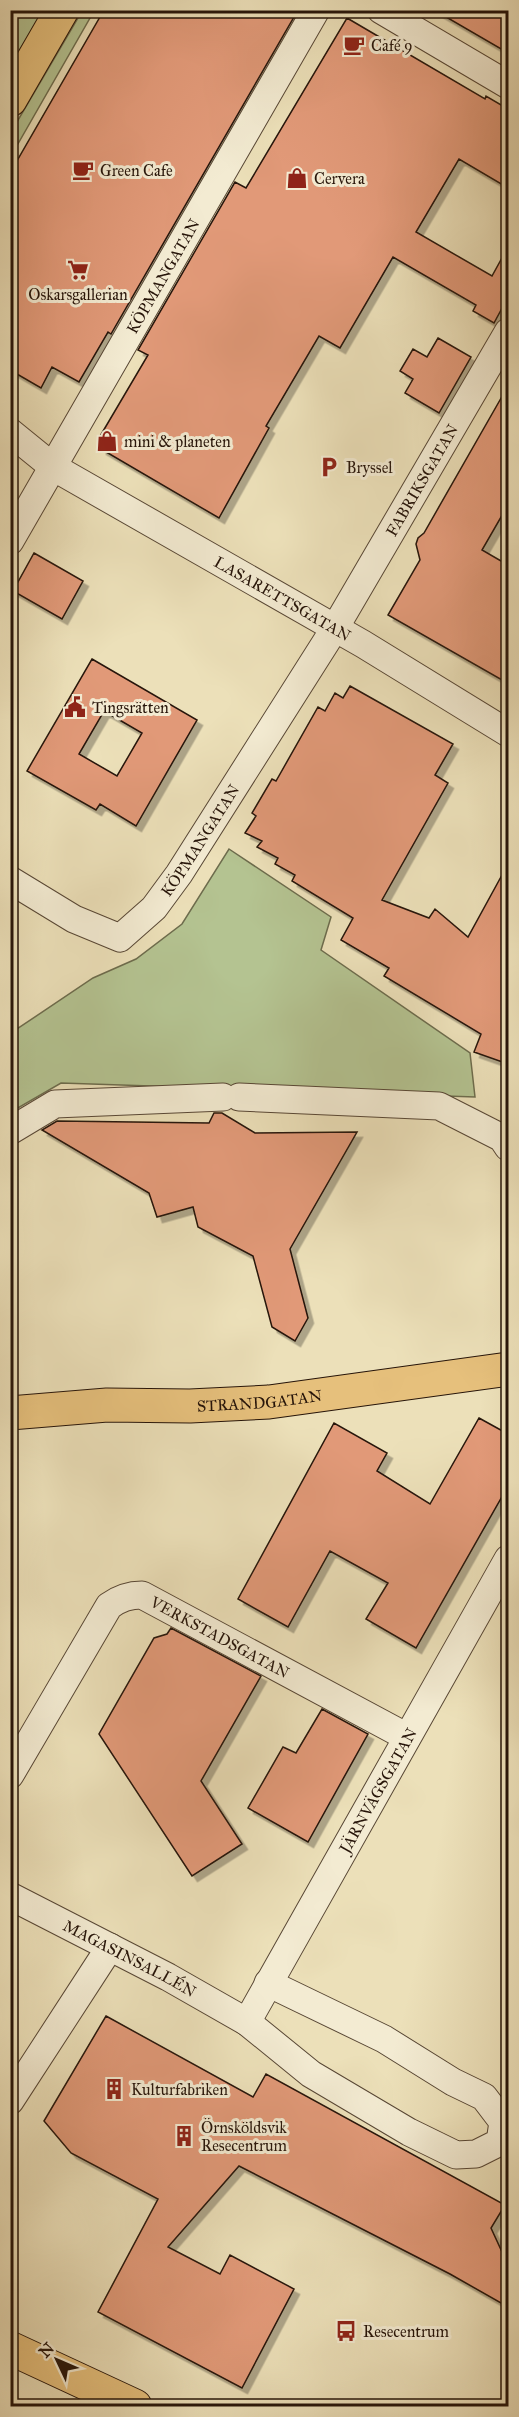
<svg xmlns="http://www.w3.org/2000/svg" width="519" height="2417" font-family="'IM FELL Great Primer',serif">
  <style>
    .green { fill: #b4c391; stroke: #6d6c4d; stroke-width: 1.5 }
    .building { fill: #e19978; stroke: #261409; stroke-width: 1.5; fill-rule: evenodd; filter: url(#shadow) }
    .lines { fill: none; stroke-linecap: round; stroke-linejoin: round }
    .minor-casing { stroke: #584735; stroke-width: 29 }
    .major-casing { stroke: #261409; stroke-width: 35 }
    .highway-casing { stroke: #261409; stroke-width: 35 }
    .minor { stroke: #f3ebd2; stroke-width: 27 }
    .major { stroke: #e6c07c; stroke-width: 33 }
    .highway { stroke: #e6c07c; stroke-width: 33 }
    .labels { text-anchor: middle; stroke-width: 6; stroke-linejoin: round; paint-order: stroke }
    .poi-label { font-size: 16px; fill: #261409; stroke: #f3ebd2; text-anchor: start }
    .street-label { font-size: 16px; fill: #261409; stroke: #f3ebd2 }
  </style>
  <defs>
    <filter id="shadow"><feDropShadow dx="5.5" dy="5.5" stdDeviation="0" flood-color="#0004"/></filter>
  </defs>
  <rect width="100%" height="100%" fill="#ece0b9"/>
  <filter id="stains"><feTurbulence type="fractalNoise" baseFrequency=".00333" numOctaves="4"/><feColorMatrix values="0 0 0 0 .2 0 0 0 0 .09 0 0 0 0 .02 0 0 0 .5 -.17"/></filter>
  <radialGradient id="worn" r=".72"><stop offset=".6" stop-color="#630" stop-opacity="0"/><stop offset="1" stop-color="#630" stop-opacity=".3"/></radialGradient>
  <path class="green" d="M17 11H43L11 65V21Z
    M82 11H94L11 156V132Z
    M229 849 331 917 321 950 470 1053 475 1097 61 1083 11 1112V1033L93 978 136 959 182 924Z"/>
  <path class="building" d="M104 10H298L111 334 108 332 79 382 52 367 41 388 10 370V173Z
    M434 10H508V53Z
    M347 18 485 99 486 96 508 109V188L459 159 416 232 492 276 508 247V297L494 323 473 311 476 305 393 257 340 348 319 336 266 426 269 428 219 518 101 449 99 438 148 355 138 350 235 182 246 188Z
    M438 338 471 357 439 413 405 393 413 379 400 371 413 349 427 357Z
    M508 386V505L482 550 508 565V669L502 680 388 615 420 560 416 544 418 538 424 533Z
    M34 553 83 581 62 619 13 591Z
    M92 659 197 720 136 826 100 804 96 810 27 771ZM104 711 142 733 117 776 79 754Z
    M350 686 453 744 435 775 448 783 382 900 429 918 435 909 468 937 508 864V1064L474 1052 481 1034 384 976 389 968 341 940 353 918 292 881 295 875 275 864 278 858 257 847 262 841 245 833 256 816 252 813 272 779 276 781 318 707 325 711 335 693 343 698Z
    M214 1113H222L255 1133 357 1132 290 1249 308 1318 295 1341 272 1327 253 1256 198 1227 193 1207 157 1217 149 1193 42 1130 57 1121 209 1123Z
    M479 1418 508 1434V1486L416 1648 366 1619 388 1583 330 1551 288 1627 238 1599 334 1423 387 1453 377 1471 430 1504Z
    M171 1628 261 1676 201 1781 242 1844 192 1876 99 1734 154 1638 167 1634Z
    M322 1709 368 1734 308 1842 248 1808 283 1747 296 1753Z
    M106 2016 253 2097 266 2074 505 2205 491 2228 508 2265V2307L450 2274 239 2166 168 2247 220 2274 230 2255 294 2289 242 2388 98 2312 158 2199 71 2153 44 2121Z"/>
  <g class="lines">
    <defs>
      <g id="minor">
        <path d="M381 10 508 85"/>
        <path id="s1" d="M10 432 53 467 363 644 508 733"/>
        <path id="s2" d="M10 541 316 10"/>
        <path id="s3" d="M10 880 74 919 120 938 154 908 179 874 335 628 508 332"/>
        <path d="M239 1097 439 1106 502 1138 508 1147"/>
        <path d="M10 1131 55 1104 223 1097"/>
        <path id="s4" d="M10 1775 109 1606C120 1598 129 1595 142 1595L407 1737"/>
        <path id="s5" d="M10 1896 168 1977 247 2022 311 2074 409 2132 456 2155 476 2154 500 2142 503 2122 484 2097 453 2082 384 2039 268 1983"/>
        <path id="s6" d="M247 2022 508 1559"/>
        <path d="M10 2101 110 1947"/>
      </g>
      <g id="major">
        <path id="s7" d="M10 1413 107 1405 190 1406 269 1402 508 1369"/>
        <path d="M10 2348 135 2406"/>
      </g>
      <path id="highway" d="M10 100 62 10"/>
    </defs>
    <use href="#minor" class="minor-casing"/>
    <use href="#major" class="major-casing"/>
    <use href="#highway" class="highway-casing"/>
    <use href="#minor" class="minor"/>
    <use href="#major" class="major"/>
    <use href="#highway" class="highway"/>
  </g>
  <defs>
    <symbol id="cafe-bare" viewBox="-9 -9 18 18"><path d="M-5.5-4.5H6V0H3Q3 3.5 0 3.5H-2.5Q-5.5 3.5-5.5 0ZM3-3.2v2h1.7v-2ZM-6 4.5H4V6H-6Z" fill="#8f2418" stroke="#f3ebd2" stroke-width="2.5" paint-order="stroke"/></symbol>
    <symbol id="shop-bare" viewBox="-9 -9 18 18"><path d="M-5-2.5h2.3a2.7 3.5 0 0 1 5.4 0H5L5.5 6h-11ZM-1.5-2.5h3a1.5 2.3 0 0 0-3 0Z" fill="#8f2418" stroke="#f3ebd2" stroke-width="2.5" paint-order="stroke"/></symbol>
    <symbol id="supermarket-bare" viewBox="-9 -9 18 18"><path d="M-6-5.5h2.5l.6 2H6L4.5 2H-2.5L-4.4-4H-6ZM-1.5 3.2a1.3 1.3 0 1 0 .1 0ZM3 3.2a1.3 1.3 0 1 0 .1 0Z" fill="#8f2418" stroke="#f3ebd2" stroke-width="2.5" paint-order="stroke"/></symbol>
    <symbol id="parking-bare" viewBox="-9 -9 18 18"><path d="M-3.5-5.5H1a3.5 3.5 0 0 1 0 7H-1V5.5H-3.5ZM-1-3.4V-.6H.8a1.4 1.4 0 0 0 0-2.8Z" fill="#8f2418" stroke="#f3ebd2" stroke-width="2.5" paint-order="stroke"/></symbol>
    <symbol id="civic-bare" viewBox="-9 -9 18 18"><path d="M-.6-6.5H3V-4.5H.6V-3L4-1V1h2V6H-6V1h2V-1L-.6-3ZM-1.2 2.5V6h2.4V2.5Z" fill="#8f2418" stroke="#f3ebd2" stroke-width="2.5" paint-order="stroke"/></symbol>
    <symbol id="building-bare" viewBox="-9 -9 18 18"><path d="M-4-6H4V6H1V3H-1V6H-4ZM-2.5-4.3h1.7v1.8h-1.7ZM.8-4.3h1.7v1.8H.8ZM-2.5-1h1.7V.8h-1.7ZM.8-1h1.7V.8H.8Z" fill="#8f2418" stroke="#f3ebd2" stroke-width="2.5" paint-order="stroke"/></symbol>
    <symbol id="bus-bare" viewBox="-9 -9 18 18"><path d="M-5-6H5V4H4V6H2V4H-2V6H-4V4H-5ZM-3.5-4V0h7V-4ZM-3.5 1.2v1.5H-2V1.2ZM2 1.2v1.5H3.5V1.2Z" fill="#8f2418" stroke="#f3ebd2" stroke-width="2.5" paint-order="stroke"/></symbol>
  </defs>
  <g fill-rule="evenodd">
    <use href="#cafe-bare" x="339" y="30" width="30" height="30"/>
    <use href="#cafe-bare" x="68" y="155" width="30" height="30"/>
    <use href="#shop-bare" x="282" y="163" width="30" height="30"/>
    <use href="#supermarket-bare" x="63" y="255" width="30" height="30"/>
    <use href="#shop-bare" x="92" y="426" width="30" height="30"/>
    <use href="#parking-bare" x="314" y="452" width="30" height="30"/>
    <use href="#civic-bare" x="60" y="692" width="30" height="30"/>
    <use href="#building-bare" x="99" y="2074" width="30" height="30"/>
    <use href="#building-bare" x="169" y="2121" width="30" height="30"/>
    <use href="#bus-bare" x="331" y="2316" width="30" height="30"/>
  </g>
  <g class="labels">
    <g class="poi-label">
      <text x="371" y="51">Café 9</text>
      <text x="100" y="176">Green Cafe</text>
      <text x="314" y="184">Cervera</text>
      <text x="78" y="300" text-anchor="middle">Oskarsgallerian</text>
      <text x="124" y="447">mini &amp; planeten</text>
      <text x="346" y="473">Bryssel</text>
      <text x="92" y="713">Tingsrätten</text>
      <text x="131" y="2095">Kulturfabriken</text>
      <text x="201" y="2133">Örnsköldsvik<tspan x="201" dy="18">Resecentrum</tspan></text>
      <text x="363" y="2337">Resecentrum</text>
    </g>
    <g class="street-label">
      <text dy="6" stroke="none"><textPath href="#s2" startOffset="306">KÖPMANGATAN</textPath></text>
      <text dy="6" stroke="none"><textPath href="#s3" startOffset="675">FABRIKSGATAN</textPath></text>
      <text dy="6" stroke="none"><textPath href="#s1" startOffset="320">LASARETTSGATAN</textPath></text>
      <text dy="6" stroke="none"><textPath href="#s3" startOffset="252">KÖPMANGATAN</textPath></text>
      <text dy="6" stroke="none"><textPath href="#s7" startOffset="250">STRANDGATAN</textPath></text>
      <text dy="6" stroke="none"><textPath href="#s4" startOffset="320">VERKSTADSGATAN</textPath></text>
      <text dy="6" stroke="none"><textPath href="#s6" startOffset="266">JÄRNVÄGSGATAN</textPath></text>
      <text dy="6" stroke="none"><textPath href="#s5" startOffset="135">MAGASINSALLÉN</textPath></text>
    </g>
  </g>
  <rect width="519" height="2417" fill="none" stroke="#ece0b9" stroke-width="36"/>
  <rect x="12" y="12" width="495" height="2393" fill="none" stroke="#261409" stroke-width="3"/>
  <rect x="18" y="18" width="483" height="2381" fill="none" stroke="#261409" stroke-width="1.5"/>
  <g transform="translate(57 2360) rotate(314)" stroke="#f3ebd2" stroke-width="4.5" paint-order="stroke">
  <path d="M0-4.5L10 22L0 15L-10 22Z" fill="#261409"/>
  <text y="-9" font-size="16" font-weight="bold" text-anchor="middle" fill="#261409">N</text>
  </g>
  <rect width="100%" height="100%" filter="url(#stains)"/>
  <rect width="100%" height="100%" fill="url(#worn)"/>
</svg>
